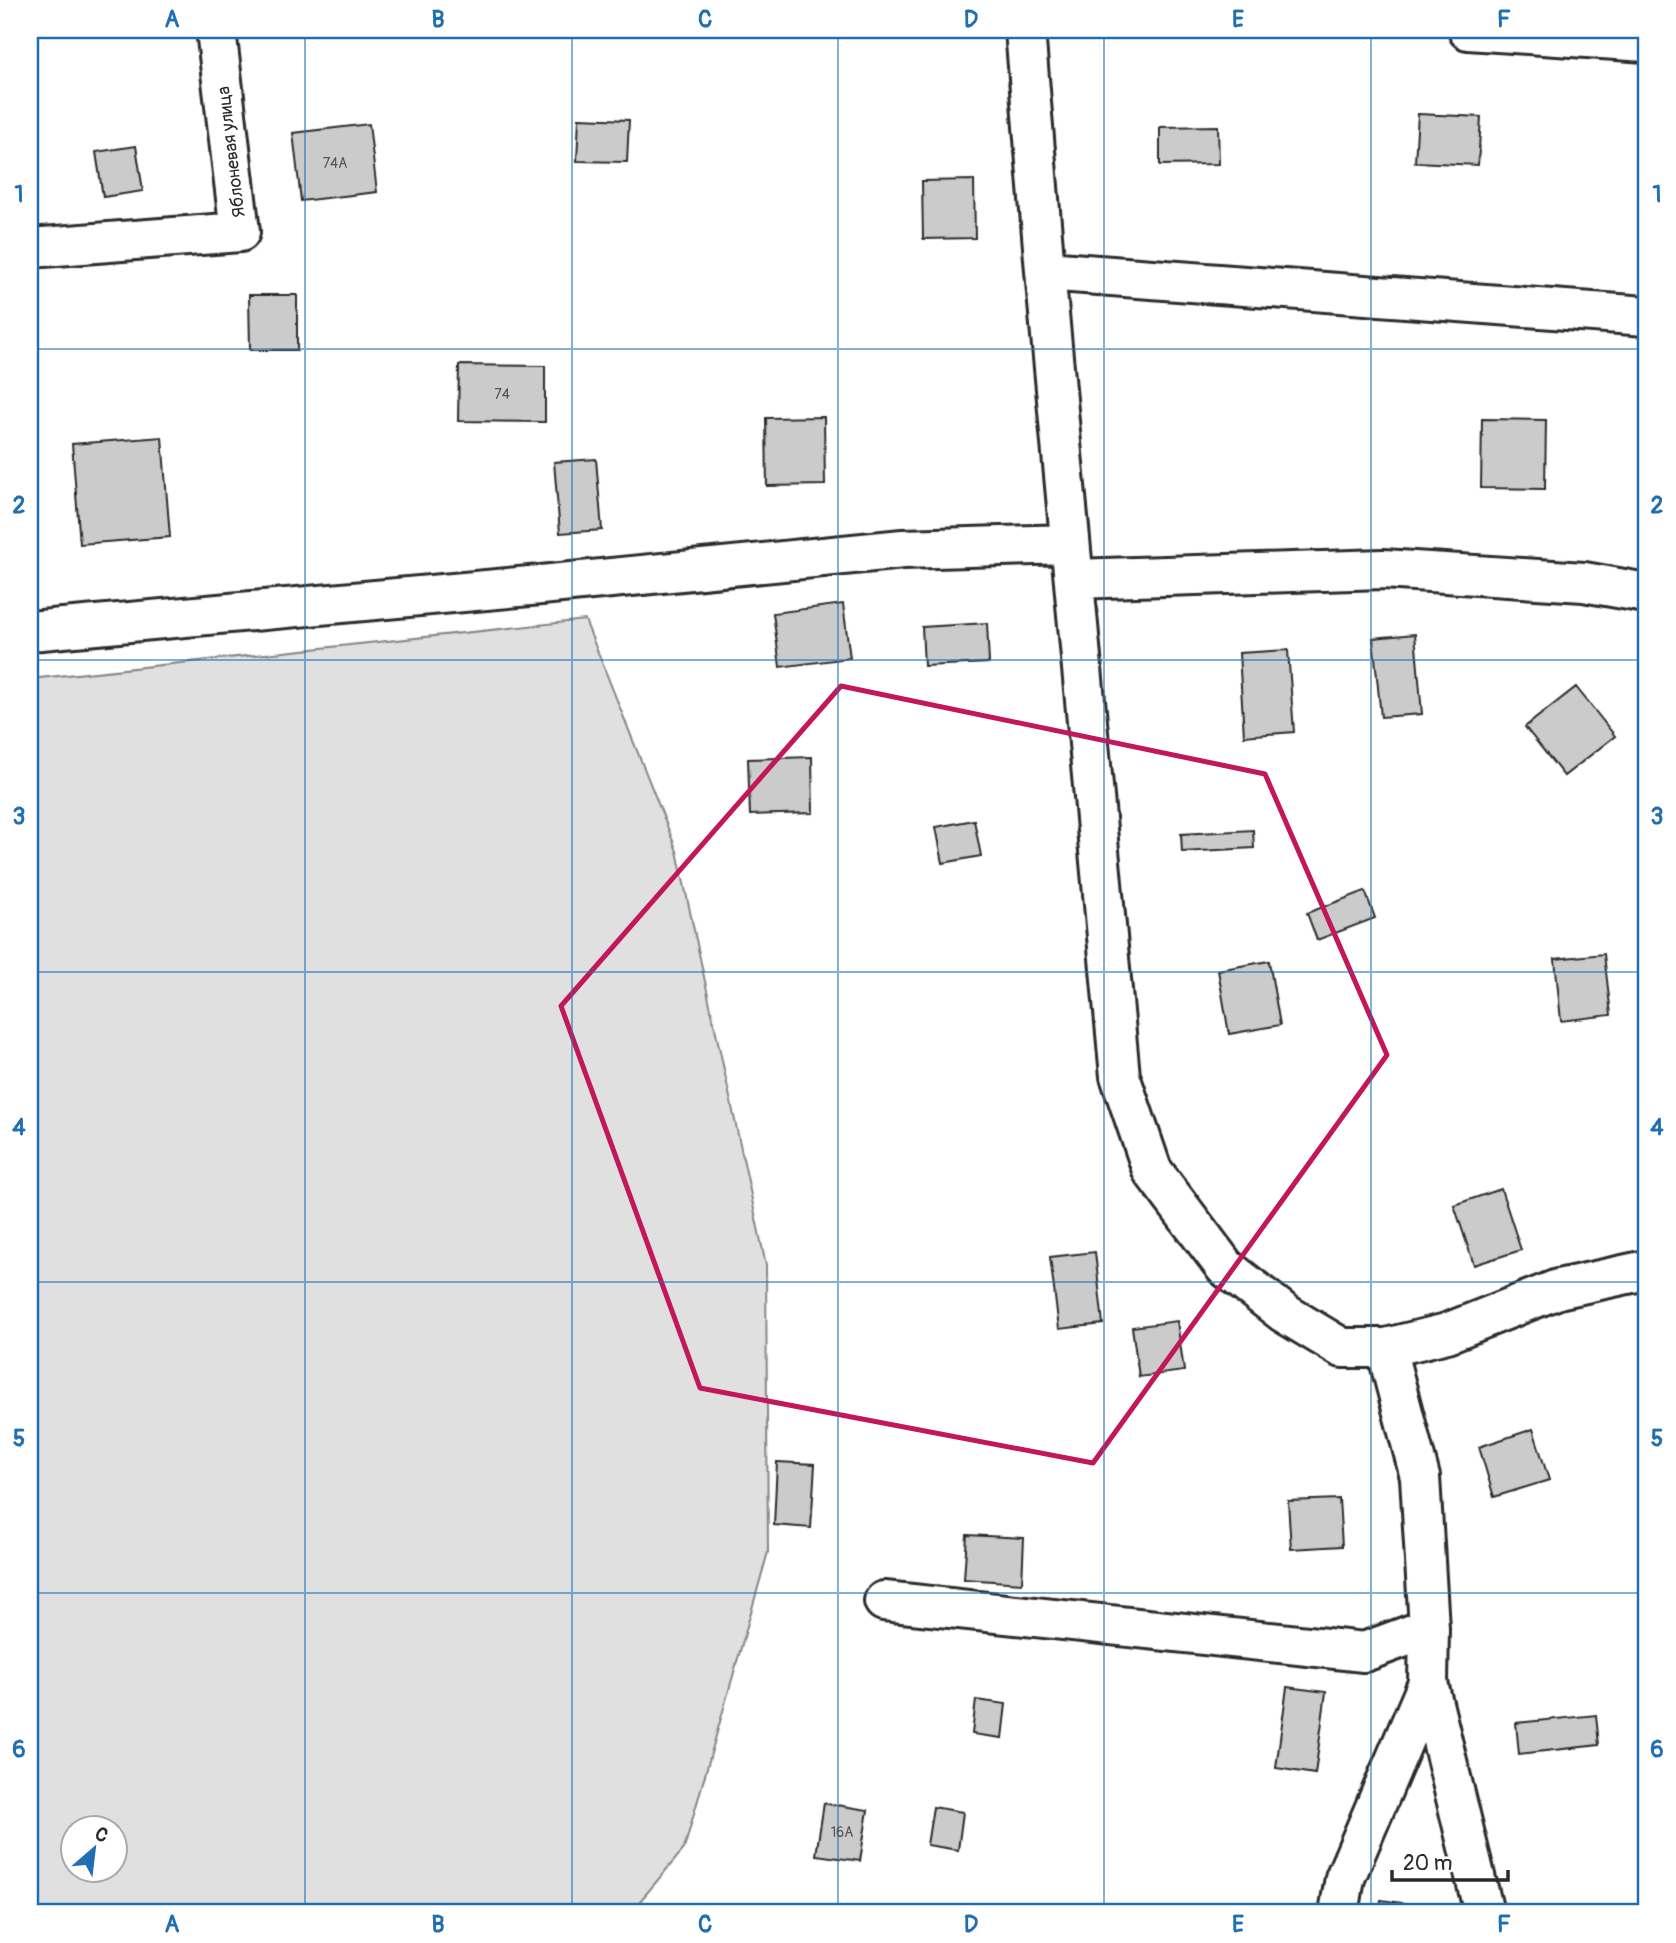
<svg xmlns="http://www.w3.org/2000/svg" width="1676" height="1943" font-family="Pangolin,sans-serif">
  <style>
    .green { fill: #e0e0e0; stroke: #868686; stroke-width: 2; fill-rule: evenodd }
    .building { fill: #cbcbcb; stroke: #2b2b2b; stroke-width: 2 }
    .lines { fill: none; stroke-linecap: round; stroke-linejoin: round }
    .minor-casing { stroke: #2b2b2b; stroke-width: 44 }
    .minor { stroke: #fff; stroke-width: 38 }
    .marked { fill: none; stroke: #c2185b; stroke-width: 5; stroke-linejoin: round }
    .grid { fill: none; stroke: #1f6fb2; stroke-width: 2; stroke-opacity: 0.55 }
    .labels { text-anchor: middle; stroke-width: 7; stroke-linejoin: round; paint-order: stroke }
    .number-label { font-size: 14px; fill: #535353 }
    .street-label { font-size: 18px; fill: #2b2b2b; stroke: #fff }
    .neatline { fill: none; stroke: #1f6fb2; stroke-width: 2.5 }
    .grid-label { font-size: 23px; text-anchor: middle; font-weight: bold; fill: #1f6fb2 }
  </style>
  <rect width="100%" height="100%" fill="#fff"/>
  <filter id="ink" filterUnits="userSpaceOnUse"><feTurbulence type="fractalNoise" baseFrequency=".0143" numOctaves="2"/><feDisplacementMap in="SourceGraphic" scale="14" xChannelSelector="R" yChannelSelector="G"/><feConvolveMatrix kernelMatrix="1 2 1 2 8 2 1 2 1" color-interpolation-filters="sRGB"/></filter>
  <g filter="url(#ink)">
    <path class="green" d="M585 620 677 851 766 1265 768 1552 684 1849 630 1913H30V679ZM74 1828H116V1870H74Z"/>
    <path class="building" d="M1418 114 1481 117 1478 165 1415 162Z
      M579 118 629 120 627 162 577 161Z
      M369 124 377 192 301 201 293 133Z
      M1218 126 1219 164 1160 165V127Z
      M136 146 143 191 103 197 96 152Z
      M974 180 975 238 923 239 922 181Z
      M249 295H297V350H250Z
      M459 365 545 366V422L458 421Z
      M824 417 825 485 767 486 766 418Z
      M1482 419 1546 420 1545 489 1481 488Z
      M162 437 170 537 80 544 72 444Z
      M596 459 602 530 560 533 554 462Z
      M843 604 850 658 780 667 773 613Z
      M987 623 989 663 924 666 922 627Z
      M1415 634 1422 714 1381 717 1373 638Z
      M1288 650 1294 732 1244 736 1239 653Z
      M1576 687 1615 736 1564 776 1525 727Z
      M812 757 813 813 750 815 748 759Z
      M974 820 981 856 943 863 936 827Z
      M1253 830 1254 848 1182 852 1181 834Z
      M1365 891 1375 918 1317 940 1307 913Z
      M1604 954 1611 1015 1561 1021 1555 959Z
      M1269 961 1280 1025 1229 1034 1218 970Z
      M1501 1189 1521 1250 1474 1265 1454 1205Z
      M1095 1252 1103 1324 1059 1329 1050 1257Z
      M1177 1321 1184 1371 1139 1377 1132 1327Z
      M1533 1429 1549 1480 1494 1497 1479 1447Z
      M777 1462 815 1464 811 1528 774 1525Z
      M1339 1499 1342 1546 1291 1549 1288 1501Z
      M967 1535 1024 1538 1022 1583 964 1579Z
      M1287 1687 1326 1692 1315 1774 1276 1768Z
      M976 1700 1006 1704 1002 1738 972 1734Z
      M1596 1715 1599 1745 1519 1754 1516 1723Z
      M824 1803 868 1810 860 1861 816 1855Z
      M933 1807 963 1812 958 1850 927 1845Z
      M1381 1900 1417 1905 1416 1913H1379Z"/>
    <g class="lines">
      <defs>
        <path id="minor" d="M1025 30 1045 271 1120 1076 1152 1170 1225 1267 1284 1313 1342 1348H1386L1447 1333 1558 1289 1646 1270
          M1468 30 1646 42
          M30 248 240 232 216 30
          M1045 271 1646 316
          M1074 579 1383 569 1584 582 1646 593
          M30 631 541 585 903 549 1070 544
          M1386 1348 1420 1477 1429 1628 1428 1683 1484 1913
          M884 1601 1364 1652 1429 1628
          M1339 1913 1345 1878 1428 1683"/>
      </defs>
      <use href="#minor" class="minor-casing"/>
      <use href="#minor" class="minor"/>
    </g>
  </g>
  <path class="marked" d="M841 686 1265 774 1387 1055 1093 1463 700 1388 561 1006Z"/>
  <path class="grid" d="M305 30V1913M572 30V1913M838 30V1913M1104 30V1913M1371 30V1913M30 349H1646M30 660H1646M30 972H1646M30 1282H1646M30 1593H1646"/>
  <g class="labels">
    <g class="number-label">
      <text x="335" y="168">74А</text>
      <text x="502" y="399">74</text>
      <text x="842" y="1837">16А</text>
    </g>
    <g class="street-label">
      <text transform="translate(231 152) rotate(-97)" y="6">Яблоневая улица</text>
    </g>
  </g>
  <rect width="1676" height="1943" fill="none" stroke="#fff" stroke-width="77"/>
  <g transform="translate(94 1849) rotate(28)"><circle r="33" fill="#ffffff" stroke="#aaaaaa" stroke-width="2"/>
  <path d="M0-5L12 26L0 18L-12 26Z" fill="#1f6fb2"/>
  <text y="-10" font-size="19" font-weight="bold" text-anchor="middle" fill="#2b2b2b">С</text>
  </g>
  <path d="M1392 1870v10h116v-10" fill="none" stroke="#2b2b2b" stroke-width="3.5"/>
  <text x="1403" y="1870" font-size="21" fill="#2b2b2b" stroke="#ffffff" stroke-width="5" paint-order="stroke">20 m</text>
  <rect x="38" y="38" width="1600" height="1866" class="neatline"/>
  <g class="grid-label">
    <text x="172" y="27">A</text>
    <text x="438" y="27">B</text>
    <text x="705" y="27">C</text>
    <text x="971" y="27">D</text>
    <text x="1238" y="27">E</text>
    <text x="1504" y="27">F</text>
    <text x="19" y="202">1</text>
    <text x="1657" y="202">1</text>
    <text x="19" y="513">2</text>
    <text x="1657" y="513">2</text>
    <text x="19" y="824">3</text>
    <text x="1657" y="824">3</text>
    <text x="19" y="1135">4</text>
    <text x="1657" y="1135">4</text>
    <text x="19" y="1446">5</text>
    <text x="1657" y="1446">5</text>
    <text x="19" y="1757">6</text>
    <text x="1657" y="1757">6</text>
    <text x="172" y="1932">A</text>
    <text x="438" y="1932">B</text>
    <text x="705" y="1932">C</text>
    <text x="971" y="1932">D</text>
    <text x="1238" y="1932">E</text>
    <text x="1504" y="1932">F</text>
  </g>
</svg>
